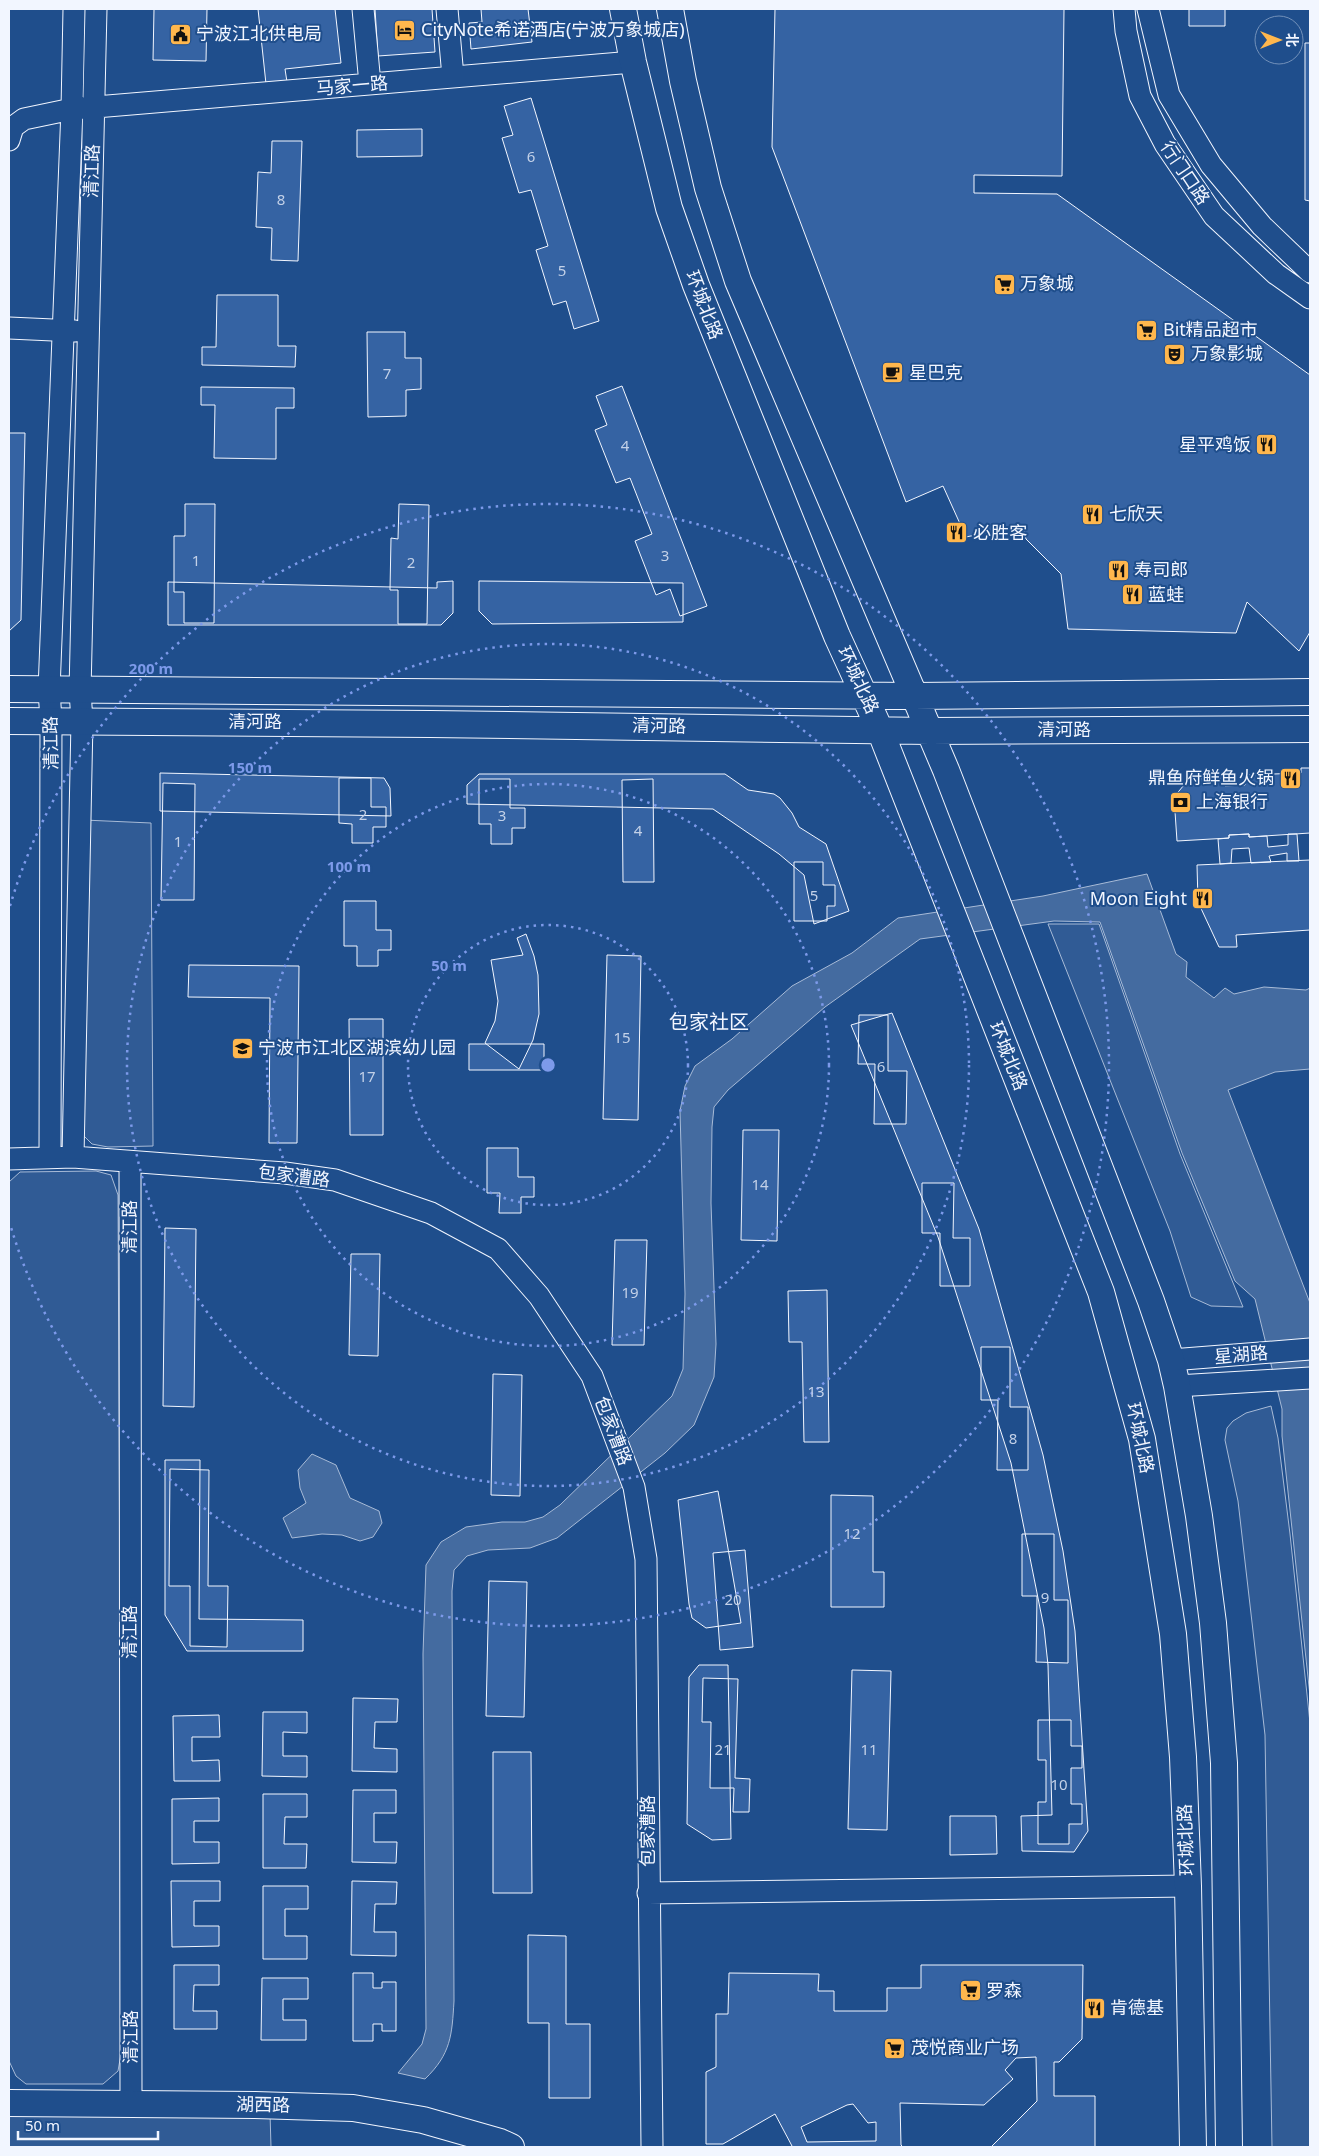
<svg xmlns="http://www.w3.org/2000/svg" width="1319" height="2156" font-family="'Noto Sans','Noto Sans SC',sans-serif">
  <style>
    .built { fill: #305b95; stroke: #a8bbd7 }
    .water { fill: #446ba0; stroke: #a8bbd7 }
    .building { fill: #3563a3; stroke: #f2f6ff; fill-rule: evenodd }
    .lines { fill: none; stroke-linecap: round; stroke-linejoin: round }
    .minor-casing { stroke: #f2f6ff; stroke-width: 23 }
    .major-casing { stroke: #f2f6ff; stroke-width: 28 }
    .minor { stroke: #1f4e8c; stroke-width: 21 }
    .major { stroke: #1f4e8c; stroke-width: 26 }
    .ring { fill: none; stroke: #7d9aea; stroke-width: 2.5; stroke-dasharray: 2.5 5 }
    .labels { text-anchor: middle; stroke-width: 4; stroke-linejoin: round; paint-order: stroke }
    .number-label { font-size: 15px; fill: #c3d1e8 }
    .poi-label { font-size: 18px; fill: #f2f6ff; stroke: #1f4e8c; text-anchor: start }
    .street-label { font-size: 18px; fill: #f2f6ff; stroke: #1f4e8c }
    .quarter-label { font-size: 20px; fill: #f2f6ff; stroke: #1f4e8c }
    .centre { fill: #7d9aea; stroke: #1f4e8c; stroke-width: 2.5 }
    .ring-label { font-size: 15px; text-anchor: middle; font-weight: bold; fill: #7d9aea; stroke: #1f4e8c; stroke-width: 4; stroke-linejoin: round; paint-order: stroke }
  </style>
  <rect width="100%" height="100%" fill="#1f4e8c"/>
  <path class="built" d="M84 820 151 823 153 1146 108 1147 92 1144 81 1133Z
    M1048 924H1099L1180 1154 1243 1307 1211 1306 1191 1297 1170 1231Z
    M96 1171 111 1175 118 1195 122 2048 118 2071 103 2084H26L16 2076 9 2061V1182L20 1172Z
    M1271 1406 1278 1438 1290 1534 1310 1723V2147H1272L1265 1735 1238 1501 1225 1440 1227 1428 1233 1421 1246 1413Z
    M9 2112 270 2113 271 2147H9Z"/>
  <path class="water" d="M1147 874 1176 954 1187 962 1186 977 1214 998 1225 988 1234 994 1264 987 1306 990 1310 988V1069L1275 1072 1228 1090 1310 1303V1696L1282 1436V1409L1255 1299 1235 1281 1182 1153 1100 922 1054 921 920 939 825 1007 728 1090 714 1107 712 1127 711 1203 716 1344 714 1377 694 1425 665 1453 557 1538 530 1548 488 1550 467 1556 454 1570 452 1591 454 2001C452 2035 451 2054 425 2079L398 2073 422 2044 426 2029 423 1654 426 1565 441 1542 466 1527 502 1522H525L543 1517 560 1505 672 1396 683 1369 685 1294 680 1111 685 1086 695 1066 732 1039 792 986 852 953 898 918 1043 896Z
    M312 1454 336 1465 350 1498 379 1511 382 1523 373 1537 360 1541 342 1535 322 1534 292 1538 283 1518 306 1503 300 1488 298 1470Z"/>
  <path class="building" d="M154 9H207L206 61 153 60Z
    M258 9H335L341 63 285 69 287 82 266 84Z
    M375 9H432L435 52 378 56Z
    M481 9H528L532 42 471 49 469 23 482 22Z
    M775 9H1064L1062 176 974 175V193L1057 194 1310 375V632L1299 651 1247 602 1236 633 1068 629 1061 574 1026 539 1022 525 966 537 943 486 906 502 772 147Z
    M1189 9H1225V26H1189Z
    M1305 43H1310V201L1305 200Z
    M531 98 599 321 574 329 566 301 553 305 536 250 548 246 531 190 519 193 502 138 513 135 504 106Z
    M422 129V156L357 157V130Z
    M272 141H302L298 261 271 260 272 228 256 227 258 172 271 173Z
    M217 295H278V346H296L295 367 202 365V347H216Z
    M367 332H405V358H421V389L406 390V416L368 417Z
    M622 386 707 606 680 616 670 589 656 595 635 541 652 534 630 478 616 483 595 430 607 425 596 396Z
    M201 387 294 388V408H276V459L214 458 215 405H201Z
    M9 433H25L21 620 9 631Z
    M185 504H215L214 623H184V592H174V536H185Z
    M399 504 429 505 427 624H398V590H390L391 538 398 539Z
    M453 581V613L441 625H168V582L437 588V582Z
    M479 581 683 583V622L492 624 479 611Z
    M1301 768H1310V833L1249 837V834L1229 835V838L1177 841 1174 797 1189 779 1225 778V786L1245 785 1246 775 1301 773Z
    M160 773 384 778 390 788 391 816 160 811Z
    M479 774H725L748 790 774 794 780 798 792 813 799 827 826 844 849 911 814 924 804 875 779 854 713 809 467 804V785Z
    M339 778H371V807H386V827H373V843H352V824L339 823Z
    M479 779H510V808H525V828H512V844H491V824H479Z
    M653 779 654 882H623L622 780Z
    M163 783 195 784 194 900H161Z
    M1249 834V837L1267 836 1268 847 1288 845V834H1297L1299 861H1287V853L1269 856 1271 862 1251 863 1249 848 1232 849 1231 863 1220 864 1218 839 1229 838V835Z
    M1310 860V930L1236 935 1237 947H1219L1198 902 1197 865Z
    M794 862H823V885H835V906H827V921H794Z
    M344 901H376V930H391V950H378V966H357V946H344Z
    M526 934 534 956 538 975 539 1014 533 1040 519 1069 485 1043 495 1021 498 1001 491 960 523 955 517 938Z
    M607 955 641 956 638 1120 603 1119Z
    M189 965 299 966 297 1143H269L270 998 188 997Z
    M892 1013 979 1229 1043 1455 1063 1551 1075 1631 1088 1831 1074 1852 1022 1851 1021 1816 1052 1815 1048 1665 1044 1628 1011 1463 938 1237 851 1025Z
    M859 1015H888V1071H907L906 1124H874L875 1064H858Z
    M349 1019H383V1135H350Z
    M469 1044H544V1070H469Z
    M743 1130H779L777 1241 741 1240Z
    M487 1148H518V1177H534V1197H521V1213H499L500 1193H487Z
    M922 1183H954L953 1238H970V1286H940V1233H922Z
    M165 1228 196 1229 194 1407 163 1406Z
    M615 1240H647L644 1345H612Z
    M351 1254H380L378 1356 349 1355Z
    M827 1290 829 1442H804L802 1342H789L788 1291Z
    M981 1347H1010V1407H1028V1470H997L998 1400H981Z
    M493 1374 522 1375 520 1496 491 1495Z
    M165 1460H200L199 1619 303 1620V1651H187L165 1615Z
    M170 1469 209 1470 208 1586H228L227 1647 190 1646V1586H169Z
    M718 1491 741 1623 706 1628 692 1618 689 1604 678 1500Z
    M831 1495 873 1496V1572H884V1607H831Z
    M1022 1534H1054V1600H1068V1663L1036 1662 1037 1596H1022Z
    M745 1550 753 1647 720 1650 713 1553Z
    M489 1581 527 1582 524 1717 486 1716Z
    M699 1665H728L731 1839 712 1840 687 1824 689 1677Z
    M852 1670 891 1671 887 1830 848 1829Z
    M703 1678 738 1679 735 1778 750 1779 749 1812H733L734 1788H710L711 1722H702Z
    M353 1698 398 1699 397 1722H375L374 1748 397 1749V1772L352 1771Z
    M263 1712H307V1733L283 1732V1756H307V1777L262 1776Z
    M219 1715 220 1737H192V1761L219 1760 220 1781H174L173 1716Z
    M1038 1720H1071V1746H1082V1768H1071V1804H1082V1824H1069V1844H1038V1802H1046V1760H1038Z
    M493 1752H531L532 1893H493Z
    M353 1790H396V1813H374V1842H397L396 1863 352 1862Z
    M263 1794H307V1817H285L284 1844H307L306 1868H263Z
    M219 1798V1821H194V1842H219V1863L172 1864V1799Z
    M950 1816H996L997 1854 950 1855Z
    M171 1881H220V1901H194V1926H219V1946L172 1947Z
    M352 1881 397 1882 396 1904H375L374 1932H396V1956L351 1955Z
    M263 1886H308V1909H285V1936H307V1959H263Z
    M528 1935 566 1936V2024H590V2098H549V2023H528Z
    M174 1965H219V1985H194L193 2011H217V2029H174Z
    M921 1965H1083L1082 2039 1059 2062H1054V2096H1095V2147H991L1037 2101 1036 2057 1016 2058 1005 2070 1013 2079 984 2105 900 2103 901 2145 903 2147H790L792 2146 775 2114 723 2144H706V2072L716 2067V2014H728L729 1973 819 1974 818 1991H834V2011H887V1988H921ZM853 2104 868 2123 876 2122V2141L807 2142 801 2127 847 2105Z
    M353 1973H373V1988H382V1982H396V2031H382V2024H373V2041H353Z
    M262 1978H308V1999H283V2020H306V2040H261Z"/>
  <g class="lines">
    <defs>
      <path id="minor" d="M363 9 370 84
        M447 9 453 77
        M1124 9 1126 31 1140 96 1165 144 1214 216 1276 274 1310 298
        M1148 9 1169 95 1211 165 1262 226 1310 272
        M9 140 13 127 24 119 72 109 633 62
        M9 328 75 331
        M50 1157 51 720 49 690 72 109 74 9
        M73 1157 82 721 80 691 96 9
        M9 1159 73 1157 285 1173 335 1180 431 1213 498 1249 539 1296 592 1376 634 1487 646 1559 652 2147
        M130 1162 131 2103
        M1171 1360 1310 1349
        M1177 1386 1310 1378
        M648 1893 1188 1886"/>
      <path id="major" d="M623 9 633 62 669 208 696 285 837 636 880 730 1101 1292 1142 1439 1173 1634 1183 1757 1188 1886 1193 2147
        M670 9 683 81 708 188 738 281 946 770 1151 1301 1171 1360 1177 1386 1199 1516 1213 1623 1224 1763 1229 2147
        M9 689 914 696 1310 692
        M9 721 430 724 930 731 1310 729
        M9 2103 255 2105 353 2108 423 2120 500 2142 511 2147"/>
    </defs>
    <use href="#minor" class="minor-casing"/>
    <use href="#major" class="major-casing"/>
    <use href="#minor" class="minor"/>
    <use href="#major" class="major"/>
  </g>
  <g class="ring">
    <circle cx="548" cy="1065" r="140"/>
    <circle cx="548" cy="1065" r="281"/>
    <circle cx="548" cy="1065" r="421"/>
    <path d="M10 906A561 561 0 1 1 10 1224"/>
  </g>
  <defs>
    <symbol id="hotel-square" viewBox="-11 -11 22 22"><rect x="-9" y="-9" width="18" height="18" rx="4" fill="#ffb74d" stroke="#1f4e8c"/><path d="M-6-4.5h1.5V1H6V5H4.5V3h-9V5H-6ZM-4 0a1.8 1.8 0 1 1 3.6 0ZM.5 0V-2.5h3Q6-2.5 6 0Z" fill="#111"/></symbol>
    <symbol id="civic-square" viewBox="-11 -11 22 22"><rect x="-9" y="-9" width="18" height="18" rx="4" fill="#ffb74d" stroke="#1f4e8c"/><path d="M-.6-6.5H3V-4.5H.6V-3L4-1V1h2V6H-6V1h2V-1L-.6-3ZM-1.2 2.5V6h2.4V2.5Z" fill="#111"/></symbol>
    <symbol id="supermarket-square" viewBox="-11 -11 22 22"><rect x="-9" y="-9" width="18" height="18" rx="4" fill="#ffb74d" stroke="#1f4e8c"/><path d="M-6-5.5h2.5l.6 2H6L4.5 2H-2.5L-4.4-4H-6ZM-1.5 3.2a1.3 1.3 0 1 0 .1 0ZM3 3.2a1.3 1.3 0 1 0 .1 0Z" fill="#111"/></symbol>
    <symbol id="theatre-square" viewBox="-11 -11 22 22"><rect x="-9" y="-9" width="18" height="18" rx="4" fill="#ffb74d" stroke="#1f4e8c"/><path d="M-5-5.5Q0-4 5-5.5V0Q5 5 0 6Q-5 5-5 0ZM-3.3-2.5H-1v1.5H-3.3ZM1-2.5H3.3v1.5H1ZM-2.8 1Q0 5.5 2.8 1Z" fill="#111"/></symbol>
    <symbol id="cafe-square" viewBox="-11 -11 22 22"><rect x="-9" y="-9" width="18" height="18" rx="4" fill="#ffb74d" stroke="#1f4e8c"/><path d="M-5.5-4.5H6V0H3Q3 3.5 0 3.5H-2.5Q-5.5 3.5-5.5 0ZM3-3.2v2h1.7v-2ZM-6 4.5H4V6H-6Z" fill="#111"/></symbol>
    <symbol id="restaurant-square" viewBox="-11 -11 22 22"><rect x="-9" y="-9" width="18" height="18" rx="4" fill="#ffb74d" stroke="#1f4e8c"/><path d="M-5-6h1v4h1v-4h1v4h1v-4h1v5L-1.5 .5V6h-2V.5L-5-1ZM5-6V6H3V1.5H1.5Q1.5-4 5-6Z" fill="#111"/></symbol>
    <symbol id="bank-square" viewBox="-11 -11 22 22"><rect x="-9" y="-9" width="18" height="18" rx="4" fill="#ffb74d" stroke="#1f4e8c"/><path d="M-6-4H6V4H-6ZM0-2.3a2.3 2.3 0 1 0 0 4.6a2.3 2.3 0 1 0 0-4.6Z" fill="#111"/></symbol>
    <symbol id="school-square" viewBox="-11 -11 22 22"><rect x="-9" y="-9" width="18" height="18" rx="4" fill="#ffb74d" stroke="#1f4e8c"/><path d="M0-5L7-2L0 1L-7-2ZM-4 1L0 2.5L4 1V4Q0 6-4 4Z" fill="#111"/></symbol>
  </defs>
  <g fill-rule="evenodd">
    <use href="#hotel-square" x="392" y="18" width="25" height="25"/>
    <use href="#civic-square" x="168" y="22" width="25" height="25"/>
    <use href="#supermarket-square" x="992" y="272" width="25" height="25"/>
    <use href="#supermarket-square" x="1134" y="318" width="25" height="25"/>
    <use href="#theatre-square" x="1162" y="342" width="25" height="25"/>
    <use href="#cafe-square" x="880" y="360" width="25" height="25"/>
    <use href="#restaurant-square" x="1254" y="432" width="25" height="25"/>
    <use href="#restaurant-square" x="1080" y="502" width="25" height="25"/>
    <use href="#restaurant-square" x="944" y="520" width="25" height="25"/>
    <use href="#restaurant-square" x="1106" y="558" width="25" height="25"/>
    <use href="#restaurant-square" x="1120" y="582" width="25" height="25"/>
    <use href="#restaurant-square" x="1278" y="766" width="25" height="25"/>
    <use href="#bank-square" x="1168" y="790" width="25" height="25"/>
    <use href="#restaurant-square" x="1190" y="886" width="25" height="25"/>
    <use href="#school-square" x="230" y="1036" width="25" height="25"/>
    <use href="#supermarket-square" x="958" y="1978" width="25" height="25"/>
    <use href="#restaurant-square" x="1082" y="1996" width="25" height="25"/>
    <use href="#supermarket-square" x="882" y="2036" width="25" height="25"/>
  </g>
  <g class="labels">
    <g class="number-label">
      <text x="531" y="162">6</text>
      <text x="281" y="205">8</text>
      <text x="562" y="276">5</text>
      <text x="387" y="379">7</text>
      <text x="625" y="451">4</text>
      <text x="665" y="561">3</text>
      <text x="196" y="566">1</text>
      <text x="411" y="568">2</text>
      <text x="363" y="820">2</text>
      <text x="502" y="821">3</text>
      <text x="638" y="836">4</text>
      <text x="178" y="847">1</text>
      <text x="814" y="901">5</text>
      <text x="622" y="1043">15</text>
      <text x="881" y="1072">6</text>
      <text x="367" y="1082">17</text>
      <text x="760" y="1190">14</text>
      <text x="630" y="1298">19</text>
      <text x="816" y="1397">13</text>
      <text x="1013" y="1444">8</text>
      <text x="852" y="1539">12</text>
      <text x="1045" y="1603">9</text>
      <text x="733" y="1605">20</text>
      <text x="723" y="1755">21</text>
      <text x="869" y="1755">11</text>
      <text x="1059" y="1790">10</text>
    </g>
    <g class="poi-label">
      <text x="421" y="36">CityNote希诺酒店(宁波万象城店)</text>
      <text x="196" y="40">宁波江北供电局</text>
      <text x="1020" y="290">万象城</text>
      <text x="1163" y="336">Bit精品超市</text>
      <text x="1191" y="360">万象影城</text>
      <text x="909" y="379">星巴克</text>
      <text x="1251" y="451" text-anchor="end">星平鸡饭</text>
      <text x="1109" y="520">七欣天</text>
      <text x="973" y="539">必胜客</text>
      <text x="1134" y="576">寿司郎</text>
      <text x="1148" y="601">蓝蛙</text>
      <text x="1274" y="784" text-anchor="end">鼎鱼府鲜鱼火锅</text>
      <text x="1196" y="808">上海银行</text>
      <text x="1187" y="905" text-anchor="end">Moon Eight</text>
      <text x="258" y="1054">宁波市江北区湖滨幼儿园</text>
      <text x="986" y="1997">罗森</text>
      <text x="1110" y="2014">肯德基</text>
      <text x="911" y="2054">茂悦商业广场</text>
    </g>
    <g class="street-label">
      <text transform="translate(352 86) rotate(-5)" y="6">马家一路</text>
      <text transform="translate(92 171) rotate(-88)" y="6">清江路</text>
      <text transform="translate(1185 173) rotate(56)" y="6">行门口路</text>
      <text transform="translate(704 305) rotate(69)" y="6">环城北路</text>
      <text transform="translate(858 680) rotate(65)" y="6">环城北路</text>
      <text x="255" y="728">清河路</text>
      <text transform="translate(659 726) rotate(1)" y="6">清河路</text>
      <text x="1064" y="736">清河路</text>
      <text transform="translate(51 743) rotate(-91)" y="6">清江路</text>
      <text transform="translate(1008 1056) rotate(68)" y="6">环城北路</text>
      <text transform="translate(294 1176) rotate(7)" y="6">包家漕路</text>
      <text transform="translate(130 1227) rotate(-90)" y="6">清江路</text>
      <text transform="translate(1241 1355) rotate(-5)" y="6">星湖路</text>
      <text transform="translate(613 1431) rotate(69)" y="6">包家漕路</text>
      <text transform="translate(1140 1438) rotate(78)" y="6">环城北路</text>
      <text transform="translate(130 1632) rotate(-90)" y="6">清江路</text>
      <text transform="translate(648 1831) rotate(-90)" y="6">包家漕路</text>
      <text transform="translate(1186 1840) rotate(-92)" y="6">环城北路</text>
      <text transform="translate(131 2037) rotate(-90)" y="6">清江路</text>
      <text transform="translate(263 2105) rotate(1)" y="6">湖西路</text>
    </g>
    <g class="quarter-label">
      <text x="709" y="1029">包家社区</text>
    </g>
  </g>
  <circle cx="548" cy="1065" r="8" class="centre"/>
  <g class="ring-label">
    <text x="151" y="674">200 m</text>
    <text x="250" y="773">150 m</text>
    <text x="349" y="872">100 m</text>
    <text x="449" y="971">50 m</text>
  </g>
  <rect width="1319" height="2156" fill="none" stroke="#f2f6ff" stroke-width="20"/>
  <g transform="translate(1279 40) rotate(90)"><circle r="24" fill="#1f4e8c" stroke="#7391ba"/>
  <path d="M0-4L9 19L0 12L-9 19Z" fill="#ffb74d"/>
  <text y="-8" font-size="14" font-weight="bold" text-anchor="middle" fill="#f2f6ff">北</text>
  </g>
  <path d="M18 2131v8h140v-8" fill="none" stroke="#f2f6ff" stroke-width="2.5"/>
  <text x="25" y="2131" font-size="15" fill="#f2f6ff" stroke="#1f4e8c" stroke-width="4" paint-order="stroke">50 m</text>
</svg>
